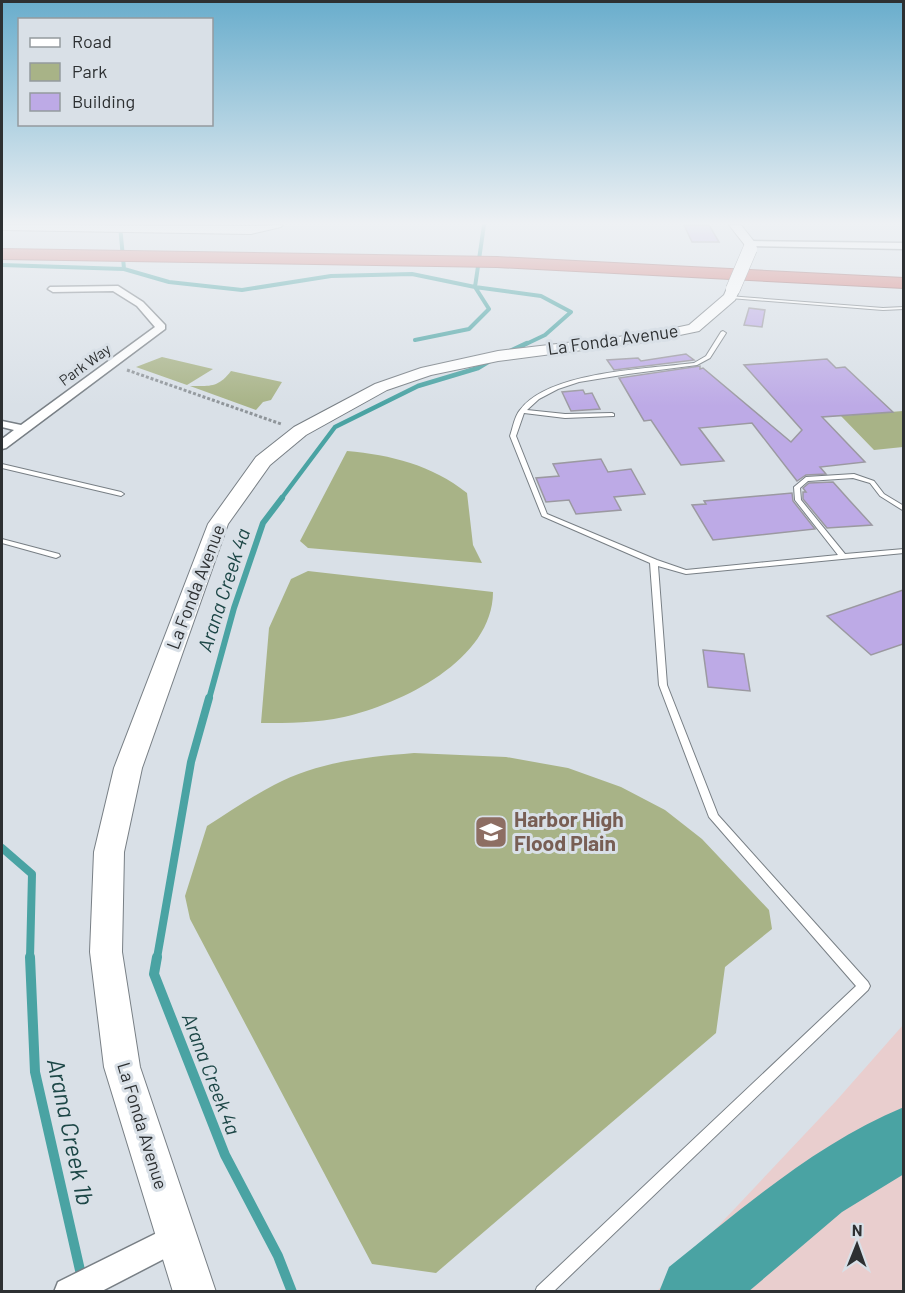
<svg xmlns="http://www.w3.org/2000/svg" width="905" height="1293" font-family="Barlow,sans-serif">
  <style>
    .commercial { fill: #e9cece }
    .green { fill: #a8b387 }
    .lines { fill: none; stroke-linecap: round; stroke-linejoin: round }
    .stream-far4 { stroke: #4aa3a3; stroke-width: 4 }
    .stream-far3 { stroke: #4aa3a3; stroke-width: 4.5 }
    .stream-far2 { stroke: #4aa3a3; stroke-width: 6 }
    .stream-far1 { stroke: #4aa3a3; stroke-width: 8 }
    .stream { stroke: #4aa3a3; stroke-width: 10 }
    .river { fill: #4aa3a3; fill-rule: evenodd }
    .building { fill: #bdaae6; stroke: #9b99a1; stroke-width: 1.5 }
    .lane-casing { stroke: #787f85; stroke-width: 2 }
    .street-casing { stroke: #787f85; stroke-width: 3 }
    .secondary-casing { stroke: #787f85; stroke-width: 2 }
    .highway-casing { stroke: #9a5f5e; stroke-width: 2 }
    .path { stroke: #8f959a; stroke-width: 3; stroke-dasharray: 3 2; stroke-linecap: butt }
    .lane { fill: #fff; fill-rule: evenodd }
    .street { fill: #fff; fill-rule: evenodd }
    .secondary { fill: #fff; fill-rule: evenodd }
    .highway { fill: #d47975; fill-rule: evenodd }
    .secondary-bridge-casing { stroke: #787f85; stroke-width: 15; stroke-linecap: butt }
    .secondary-bridge { stroke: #fff; stroke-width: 14 }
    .labels { text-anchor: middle; stroke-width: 6; stroke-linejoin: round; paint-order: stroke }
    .far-street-label { font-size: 15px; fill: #2d3032; stroke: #d9e0e7 }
    .street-label { font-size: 18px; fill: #2d3032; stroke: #d9e0e7 }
    .water-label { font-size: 20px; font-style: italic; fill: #1c4646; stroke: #d9e0e7 }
    .near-education-label { font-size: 21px; font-weight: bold; fill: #785e54; stroke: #d9e0e7; text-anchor: start }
    .near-water-label { font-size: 24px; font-style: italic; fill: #1c4646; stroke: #d9e0e7 }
  </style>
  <rect width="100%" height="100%" fill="#d9e0e7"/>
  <path class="commercial" d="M903 1025V1291H657L836 1101Z"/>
  <path class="green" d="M162 357 213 369 187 385 136 367Z
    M231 371 282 382 271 400 263 402 256 410 190 386C210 386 218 388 231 371Z
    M903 411V447L874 450 841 416Z
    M347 451C391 455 432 465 467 493L473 545 482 563 308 548 300 541Z
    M308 571 493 592C493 660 401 704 344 717 317 723 288 723 261 723L269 628 291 579Z
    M414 753 506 757 568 768 621 787 665 810 702 839 769 910 772 929 725 967 716 1033 436 1273 372 1264 190 919 185 896 207 826C229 812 251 797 274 785 317 762 366 757 414 753Z"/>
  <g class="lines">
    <path class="stream-far4" d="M120 225 124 269
      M2 265 124 269 169 282 242 290 331 276 412 274 475 287 541 296 571 312 545 335 524 345
      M415 340 469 329 489 309 475 287 484 225"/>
    <path class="stream-far3" d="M506 353 527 343
      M281 499 335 427 418 386 478 368 493 359"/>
    <path class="stream-far2" d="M209 699 234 608 263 523 282 498"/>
    <path class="stream-far1" d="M2 848 32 874 30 958
      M157 958 191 762 209 698"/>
    <path class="stream" d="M30 957 35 1072 82 1279
      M157 957 154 974 225 1155 278 1256 292 1292"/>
    <path class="river" d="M904 1107V1174L842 1212 748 1292H659L669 1267C743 1208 815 1144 904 1107Z"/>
  </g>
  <path class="building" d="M684 225H709L719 242H692Z
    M749 308 765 310 762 327 744 325Z
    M686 354 694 360 614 370 607 360 638 358 641 361Z
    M827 359 836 368 845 367 893 412 822 417 865 462 820 467 826 474 806 475 797 481 752 423 699 428 724 461 681 465 651 420 644 421 619 378 700 366V369L703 368 791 442 802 430 744 365Z
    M583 390 585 394 592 393 600 409 571 411 562 392Z
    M601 459 608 472 631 469 645 494 614 497 621 510 576 514 569 500 546 502 536 478 559 476 553 464Z
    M833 482 850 501 872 525 827 528 803 499V492H806L803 488 809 483Z
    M792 493 793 501 815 529 713 540 692 505 706 504 704 501Z
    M903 590V644L871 655 827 616Z
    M703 650 744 654 750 691 708 687Z"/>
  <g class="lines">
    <defs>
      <path id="lane" d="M728 296 883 308 904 307V309L883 310 730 298H728Z
        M723 331 726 333 710 358 697 365 628 374 579 382 558 389 539 399 527 410 565 414 612 413 614 414V416L565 418 524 413 516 436 547 514 657 560 686 570 838 555 795 500 794 487 806 477 854 474 874 481 884 494 904 506V511L880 496 870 483 853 478 808 481 800 488 801 500 845 554 904 549V553L686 574 658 566 667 685 718 815 868 982 870 986 868 990 553 1292H535L537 1287 856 986 709 817 659 685 650 563 542 516 510 436C513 428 514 417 520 410 549 371 648 369 694 363L706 356 721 332Z
        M2 464 121 492 124 494 121 496 2 468Z
        M2 539 59 554 60 556 56 558 2 543Z"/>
      <path id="street" d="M750 241 904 243V249L747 246V242Z
        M118 286 143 302 165 325V329L6 448 2 449V439L14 430 2 427V421L21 425 155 327 137 306 113 291 53 292 48 289 50 287Z
        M177 1223 187 1227 191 1237 187 1247 100 1292H54L58 1282Z"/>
      <path id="secondary" d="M2 225 251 226 283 225 281 227 251 234 2 230Z
        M729 225H741L756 244 754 252H746L744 244Z
        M733 285 740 289 735 300 699 331 651 341 498 361 431 375 387 390 306 435 270 465 228 524 142 768 124 852 122 952 140 1067 216 1292H173L104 1067 90 952 94 852 114 768 208 524 256 457 294 427 375 384 421 368 498 351 651 333 689 325 724 295 728 286Z"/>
      <path id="highway" d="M2 249 497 257 904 278V288L497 267 2 259Z"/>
    </defs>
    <use href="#lane" class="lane-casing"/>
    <use href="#street" class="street-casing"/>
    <use href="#secondary" class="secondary-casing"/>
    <use href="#highway" class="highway-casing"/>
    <path class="path" d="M127 370 281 424"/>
    <use href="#lane" class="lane"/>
    <use href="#street" class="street"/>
    <use href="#secondary" class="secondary"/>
    <use href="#highway" class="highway"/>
    <defs>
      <path id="secondary-bridge" d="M733 289 750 249"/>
    </defs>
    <use href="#secondary-bridge" class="secondary-bridge-casing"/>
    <use href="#secondary-bridge" class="secondary-bridge"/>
  </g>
  <linearGradient id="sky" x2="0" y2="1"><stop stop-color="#69adcc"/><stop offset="0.55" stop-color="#eef1f4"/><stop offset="1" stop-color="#eef1f4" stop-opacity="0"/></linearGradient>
  <rect width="905" height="406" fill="url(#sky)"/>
  <defs>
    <symbol id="school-square" viewBox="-11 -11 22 22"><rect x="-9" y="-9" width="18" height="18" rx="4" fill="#8d6e63" stroke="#d9e0e7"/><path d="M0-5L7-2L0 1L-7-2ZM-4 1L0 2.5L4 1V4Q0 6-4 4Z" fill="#fff"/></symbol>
  </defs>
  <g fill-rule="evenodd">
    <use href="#school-square" x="472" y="813" width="38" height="38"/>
  </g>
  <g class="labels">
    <g class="far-street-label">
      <text transform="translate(85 365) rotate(-36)" y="5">Park Way</text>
    </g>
    <g class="street-label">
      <text transform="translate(613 340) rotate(-8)" y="6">La Fonda Avenue</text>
      <text transform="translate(196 587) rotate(-69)" y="6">La Fonda Avenue</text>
      <text transform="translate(142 1126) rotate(73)" y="6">La Fonda Avenue</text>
    </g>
    <g class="water-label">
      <text transform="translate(224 590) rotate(-72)" y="7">Arana Creek 4a</text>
      <text transform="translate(211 1074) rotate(69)" y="7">Arana Creek 4a</text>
    </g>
    <g class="near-education-label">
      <text x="514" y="827">Harbor High<tspan x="514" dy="24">Flood Plain</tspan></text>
    </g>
    <g class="near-water-label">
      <text transform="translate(70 1132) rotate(78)" y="8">Arana Creek 1b</text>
    </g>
  </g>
  <rect width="905" height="1293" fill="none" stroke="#2d3032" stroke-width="6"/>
  <rect x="18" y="18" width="195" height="108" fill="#d9e0e7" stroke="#949a9f" stroke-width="1.5"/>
  <rect x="30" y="38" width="30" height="9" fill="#ffffff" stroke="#949a9f" stroke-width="1.5"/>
  <text x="72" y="48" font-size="18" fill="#2d3032">Road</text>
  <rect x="30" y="63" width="30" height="18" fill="#a8b387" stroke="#949a9f" stroke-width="1.5"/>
  <text x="72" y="78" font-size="18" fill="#2d3032">Park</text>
  <rect x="30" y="93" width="30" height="18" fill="#bdaae6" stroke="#949a9f" stroke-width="1.5"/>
  <text x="72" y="108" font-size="18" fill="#2d3032">Building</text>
  <g transform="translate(857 1245) rotate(1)" stroke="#d9e0e7" stroke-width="4.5" paint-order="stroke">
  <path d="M0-4.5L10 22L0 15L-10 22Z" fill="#2d3032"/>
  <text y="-9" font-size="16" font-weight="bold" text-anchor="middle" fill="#2d3032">N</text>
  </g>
</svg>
